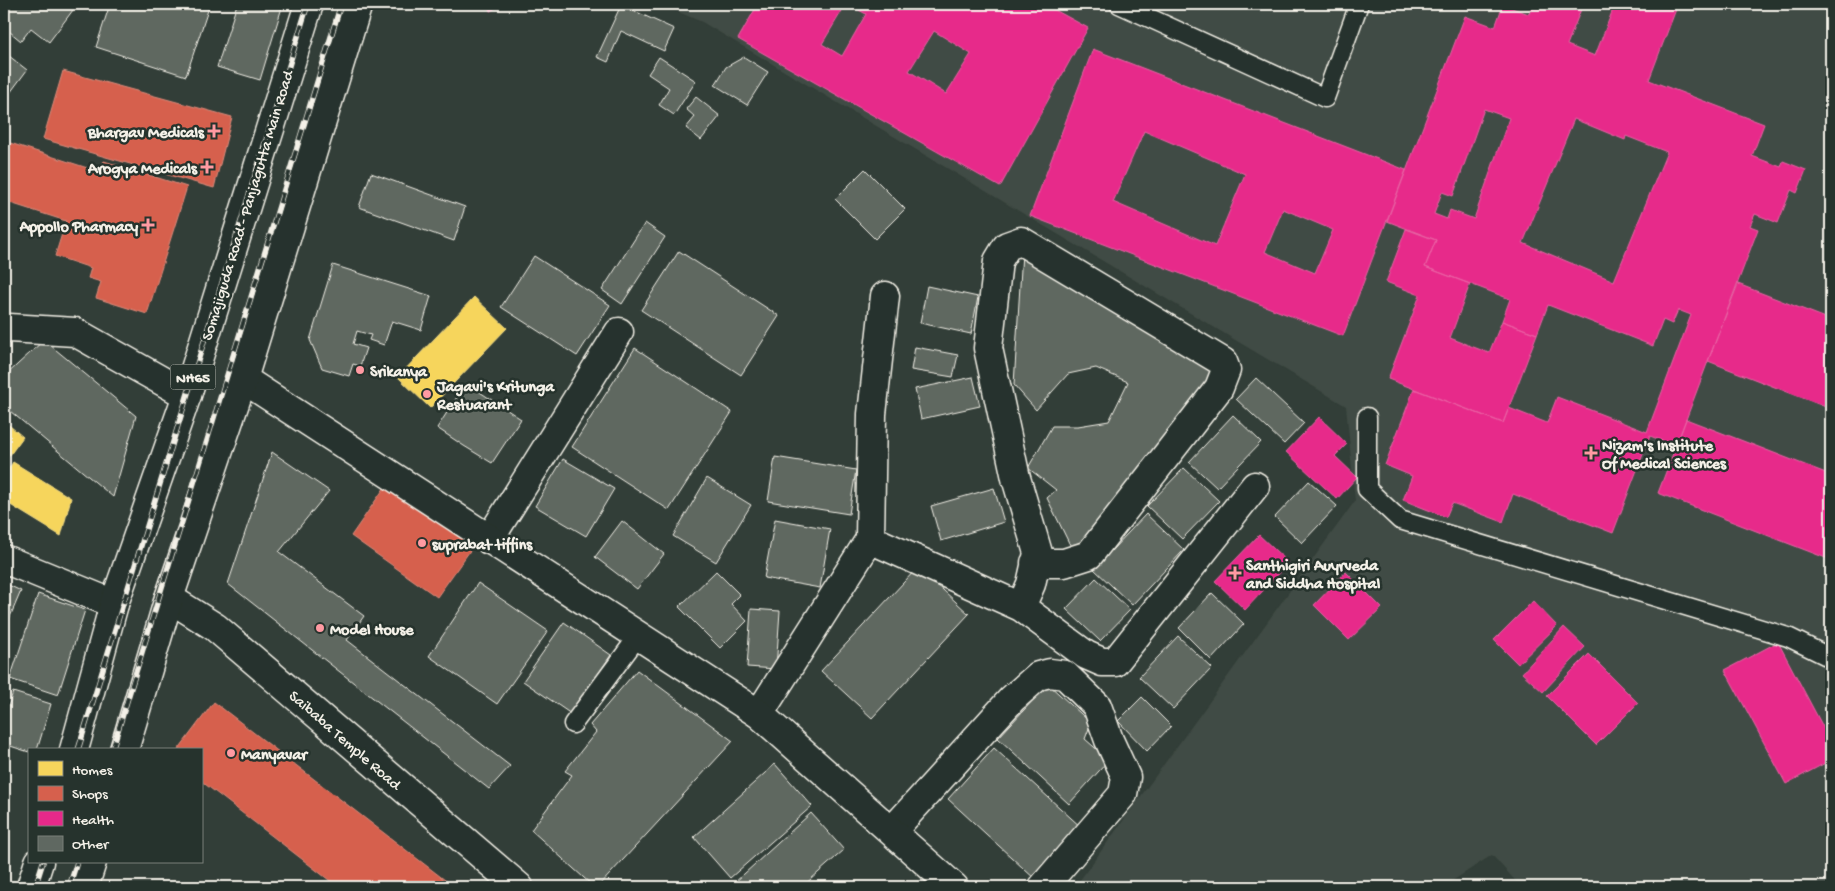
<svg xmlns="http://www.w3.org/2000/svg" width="1835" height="891" font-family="'Gochi Hand',sans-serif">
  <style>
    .built { fill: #404b44 }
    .homes { fill: #f6d55c; stroke: #f5dd86 }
    .shops { fill: #d6604d; stroke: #df8c7c }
    .health { fill: #e7298a; stroke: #eb65a6; fill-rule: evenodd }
    .building { fill: #5f6861; stroke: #f4f1e8 }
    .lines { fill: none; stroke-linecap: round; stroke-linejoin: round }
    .service-casing { stroke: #f4f1e8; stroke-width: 21 }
    .minor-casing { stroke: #f4f1e8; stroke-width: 31 }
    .tertiary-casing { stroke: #f4f1e8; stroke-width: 31 }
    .trunk-casing { stroke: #f4f1e8; stroke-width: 31 }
    .service { stroke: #26332d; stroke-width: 18 }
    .minor { stroke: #26332d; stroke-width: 28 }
    .tertiary { stroke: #26332d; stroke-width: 28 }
    .trunk { stroke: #26332d; stroke-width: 28 }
    .rail-casing { stroke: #f4f1e8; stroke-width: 5.5 }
    .rail { stroke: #26332d; stroke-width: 4; stroke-dasharray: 11; stroke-linecap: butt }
    .poi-dot { fill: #ff9aa2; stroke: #26332d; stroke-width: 2 }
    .labels { text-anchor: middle; stroke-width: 5; stroke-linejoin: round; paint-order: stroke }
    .shield { fill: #26332d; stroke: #b6b8b0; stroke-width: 1 }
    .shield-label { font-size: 15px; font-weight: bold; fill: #f4f1e8 }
    .poi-label { font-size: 16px; font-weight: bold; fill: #f4f1e8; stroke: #26332d; text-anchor: start }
    .street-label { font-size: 16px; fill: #f4f1e8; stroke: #26332d }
  </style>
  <rect width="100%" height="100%" fill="#323e38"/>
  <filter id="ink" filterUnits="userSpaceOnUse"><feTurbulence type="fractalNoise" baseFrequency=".02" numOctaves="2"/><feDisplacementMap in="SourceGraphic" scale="10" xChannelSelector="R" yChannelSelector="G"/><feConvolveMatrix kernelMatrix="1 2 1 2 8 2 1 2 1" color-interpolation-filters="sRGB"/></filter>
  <g filter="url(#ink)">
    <path class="built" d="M660 4H1831V887H1521L1492 855 1443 887H1075L1355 501 1346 406 702 22Z"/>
    <path class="homes" d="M474 297 507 328 430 408 398 377Z
      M4 421 23 437 4 463Z
      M13 462 71 498 61 536 4 501V476Z"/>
    <path class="shops" d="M63 71 232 117 214 188 43 139Z
      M4 141 100 172 104 161 187 187 147 314 96 298 101 282 88 278 91 268 55 256 66 221 4 201V192L7 180 4 179Z
      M387 484 474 545 437 597 351 536Z
      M214 702 454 887H338L201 781V750H178Z"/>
    <path class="health" d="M487 4H504L490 11Z
      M758 4H846L822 44 842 56 866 14 848 4H1044L1088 28 1000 187 738 39ZM934 31 971 54 946 94 909 71Z
      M1533 4H1583L1567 45 1595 56 1615 4H1678L1649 80 1764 124 1752 156 1781 167 1783 161 1806 170 1797 193 1791 190 1778 223 1755 214 1750 226 1758 229 1676 446 1650 436 1613 533 1513 494 1503 522 1452 503 1446 517 1403 500 1412 476 1385 465 1414 389 1503 423 1509 408 1547 423 1557 397 1647 432 1691 315 1678 310 1672 324 1663 320 1653 346 1548 305 1537 334 1502 321 1510 299 1425 267 1436 240 1387 221 1465 16 1495 27 1503 5 1529 14ZM1484 109 1509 118 1474 219 1450 210 1447 219 1434 214 1442 192 1453 196ZM1574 119 1625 140 1626 136 1667 152 1614 281 1523 243Z
      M1093 49 1406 170 1343 336 1030 216ZM1144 131 1245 174 1215 246 1113 202ZM1283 209 1333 230 1315 273 1265 252Z
      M1406 229 1436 240 1425 267 1470 284 1450 338 1489 353 1502 321 1537 334 1503 423 1388 379 1420 295 1386 282Z
      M1738 284 1831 320V409L1708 361Z
      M1319 417 1347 444 1335 456 1357 477 1337 499 1286 452Z
      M1686 419 1831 475V560L1658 493Z
      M1259 535 1289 563 1245 610 1215 581Z
      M1346 572 1382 608 1349 640 1314 605Z
      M1533 601 1557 626 1518 664 1494 640Z
      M1564 627 1585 647 1543 692 1522 673Z
      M1778 642 1831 742V760L1786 784 1725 670Z
      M1589 654 1638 703 1596 745 1547 696Z"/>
    <path class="building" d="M4 4H65L73 10 49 42 31 28 21 41 4 27Z
      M110 4H210L186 76 96 47Z
      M237 4H283L260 80 217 67Z
      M621 5 674 29 664 51 621 31 608 62 597 57Z
      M4 52 27 70 7 97 4 95Z
      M659 57 696 81 674 115 659 105 669 88 648 74Z
      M744 57 768 72 747 105 715 85 726 67Z
      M696 97 720 116 701 140 686 128 695 117 686 109Z
      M865 169 905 209 875 239 835 199Z
      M371 173 465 207 454 241 359 207Z
      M645 223 665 237 622 304 602 290Z
      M679 251 779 316 741 375 641 310Z
      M1022 252 1215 370 1100 531 1071 547 1047 498 1056 490 1028 468 1052 426H1078L1109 421 1128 382 1096 368 1068 374 1036 410 1014 385Z
      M534 256 610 305 577 356 501 307Z
      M333 265 431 296 421 330 392 321 384 345 369 340 371 335 357 331 353 344 366 348 360 366 353 364 349 376 322 368 310 340Z
      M927 286 978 297 971 334 920 323Z
      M44 340 136 416 113 497 4 406V377Z
      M915 347 958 355 953 377 911 370Z
      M635 348 732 412 669 510 572 447Z
      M973 377 980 406 921 419 915 389Z
      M1256 378 1304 423 1284 444 1236 399Z
      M466 383 521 419 492 463 464 446 437 428Z
      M1233 415 1261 442 1217 488 1189 462Z
      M272 452 329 491 279 552 364 616 347 640 510 766 489 789 228 584Z
      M775 457 856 470 849 514 768 501Z
      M563 459 614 489 586 536 535 506Z
      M1184 468 1219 501 1182 539 1147 506Z
      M707 478 751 505 716 562 673 536Z
      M1309 481 1337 506 1302 543 1275 517Z
      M994 488 1004 522 941 541 931 506Z
      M1146 514 1184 550 1132 605 1094 569Z
      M775 519 830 529 820 588 764 578Z
      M622 521 664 554 637 589 595 557Z
      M918 567 969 614 872 718 821 671Z
      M716 571 740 595 731 604 747 621 720 648 679 607Z
      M1096 578 1130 610 1100 641 1066 609Z
      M4 583 21 591 4 631Z
      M478 583 548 631 497 704 429 656Z
      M1212 593 1244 624 1211 660 1179 628Z
      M38 594 85 610 58 695 10 679Z
      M751 609 780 611 776 669 747 667Z
      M564 622 611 655 571 714 523 681Z
      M1178 636 1212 668 1173 709 1139 677Z
      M637 670 733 741 598 887H594L531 830 572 775 565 771 596 732 590 725Z
      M1048 684 1091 723 1085 739 1109 760 1069 804 998 738Z
      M13 692 51 704 37 750H29V752L4 744V719Z
      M1142 697 1171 726 1147 751 1118 721Z
      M994 748 1082 828 1036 880 948 799Z
      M775 764 812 806 730 878 694 837Z
      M811 813 844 850 802 887H735L733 884Z"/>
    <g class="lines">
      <defs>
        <path id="service" d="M1119 4 1325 98 1359 4
          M1367 417V489L1400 520 1788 637 1831 658
          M573 724 639 635"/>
        <path id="minor" d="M9 328 75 332 187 395
          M870 539 872 414 885 296
          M489 540 619 332
          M4 559 114 604
          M169 598 215 627 519 887
          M1021 607 1031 584 1038 553 1016 478 988 348 998 261 1007 246 1021 241 1223 362 1226 370 1219 388 1089 555 1064 563H1035
          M759 714 870 539 1021 607 1086 655 1102 662H1115L1255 486
          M892 831 1012 699 1038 676 1050 673 1065 675 1097 706 1109 740 1126 777 1123 794 1043 887"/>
        <path id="tertiary" d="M243 379 759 714 954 887"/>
        <path id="trunk" d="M74 750 114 604 187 395 309 4
          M124 750 169 598 243 379 358 4
          M31 887 39 862
          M84 887 92 862"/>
      </defs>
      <use href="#service" class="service-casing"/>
      <use href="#minor" class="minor-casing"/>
      <use href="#tertiary" class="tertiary-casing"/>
      <use href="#trunk" class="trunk-casing"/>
      <use href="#service" class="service"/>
      <use href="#minor" class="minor"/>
      <use href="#tertiary" class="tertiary"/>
      <use href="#trunk" class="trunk"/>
      <defs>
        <path id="rail" d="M78 750 308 4
          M112 750 341 4
          M35 887 43 862
          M69 887 77 862"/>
      </defs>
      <use href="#rail" class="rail-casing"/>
      <use href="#rail" class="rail"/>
    </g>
  </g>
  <g class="poi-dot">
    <path d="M211.5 123.5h5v5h5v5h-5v5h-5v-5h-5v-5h5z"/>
    <path d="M204.5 159.5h5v5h5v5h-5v5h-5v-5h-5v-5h5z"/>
    <path d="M145.5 217.5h5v5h5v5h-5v5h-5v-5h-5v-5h5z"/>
    <circle cx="360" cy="370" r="5"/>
    <circle cx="427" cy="394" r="5"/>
    <path d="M1588.5 445.5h5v5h5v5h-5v5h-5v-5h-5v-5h5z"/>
    <circle cx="422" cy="543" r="5"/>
    <path d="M1232.5 565.5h5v5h5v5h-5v5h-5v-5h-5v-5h5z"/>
    <circle cx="320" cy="628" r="5"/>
    <circle cx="231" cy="753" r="5"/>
  </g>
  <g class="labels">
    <rect class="shield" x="170.5" y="364.5" width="45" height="25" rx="4"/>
    <g class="shield-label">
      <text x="193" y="382">NH65</text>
    </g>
    <g class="poi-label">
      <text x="204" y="137" text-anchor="end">Bhargav Medicals</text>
      <text x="197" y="173" text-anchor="end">Arogya Medicals</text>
      <text x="138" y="231" text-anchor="end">Appollo Pharmacy</text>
      <text x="370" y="376">Srikanya</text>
      <text x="437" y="391">Jagavi's Kritunga<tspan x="437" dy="18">Restuarant</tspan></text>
      <text x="1602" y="450">Nizam's Institute<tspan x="1602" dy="18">Of Medical Sciences</tspan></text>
      <text x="432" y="549">suprabat tiffins</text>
      <text x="1246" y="570">Santhigiri Auyrveda<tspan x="1246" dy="18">and Siddha Hospital</tspan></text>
      <text x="330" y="634">Model House</text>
      <text x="241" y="759">Manyavar</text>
    </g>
    <g class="street-label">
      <text transform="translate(246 205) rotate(-73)" y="6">Somajiguda Road - Panjagutta Main Road</text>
      <text transform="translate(346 739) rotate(41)" y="6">Saibaba Temple Road</text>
    </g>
  </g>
  <rect width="1835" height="891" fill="none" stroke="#26332d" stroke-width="20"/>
  <rect x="10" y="10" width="1815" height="871" fill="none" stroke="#f4f1e8" stroke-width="2" filter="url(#ink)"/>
  <rect x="28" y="748" width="175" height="115" fill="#26332d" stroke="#787f78"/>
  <rect x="38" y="761" width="25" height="15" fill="#f6d55c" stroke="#787f78"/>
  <text x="72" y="774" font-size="15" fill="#f4f1e8">Homes</text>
  <rect x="38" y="786" width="25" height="15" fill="#d6604d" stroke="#787f78"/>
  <text x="72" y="798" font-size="15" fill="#f4f1e8">Shops</text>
  <rect x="38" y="811" width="25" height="15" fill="#e7298a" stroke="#787f78"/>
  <text x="72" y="824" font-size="15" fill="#f4f1e8">Health</text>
  <rect x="38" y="836" width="25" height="15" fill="#5f6861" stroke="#787f78"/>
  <text x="72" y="848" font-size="15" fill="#f4f1e8">Other</text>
</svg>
